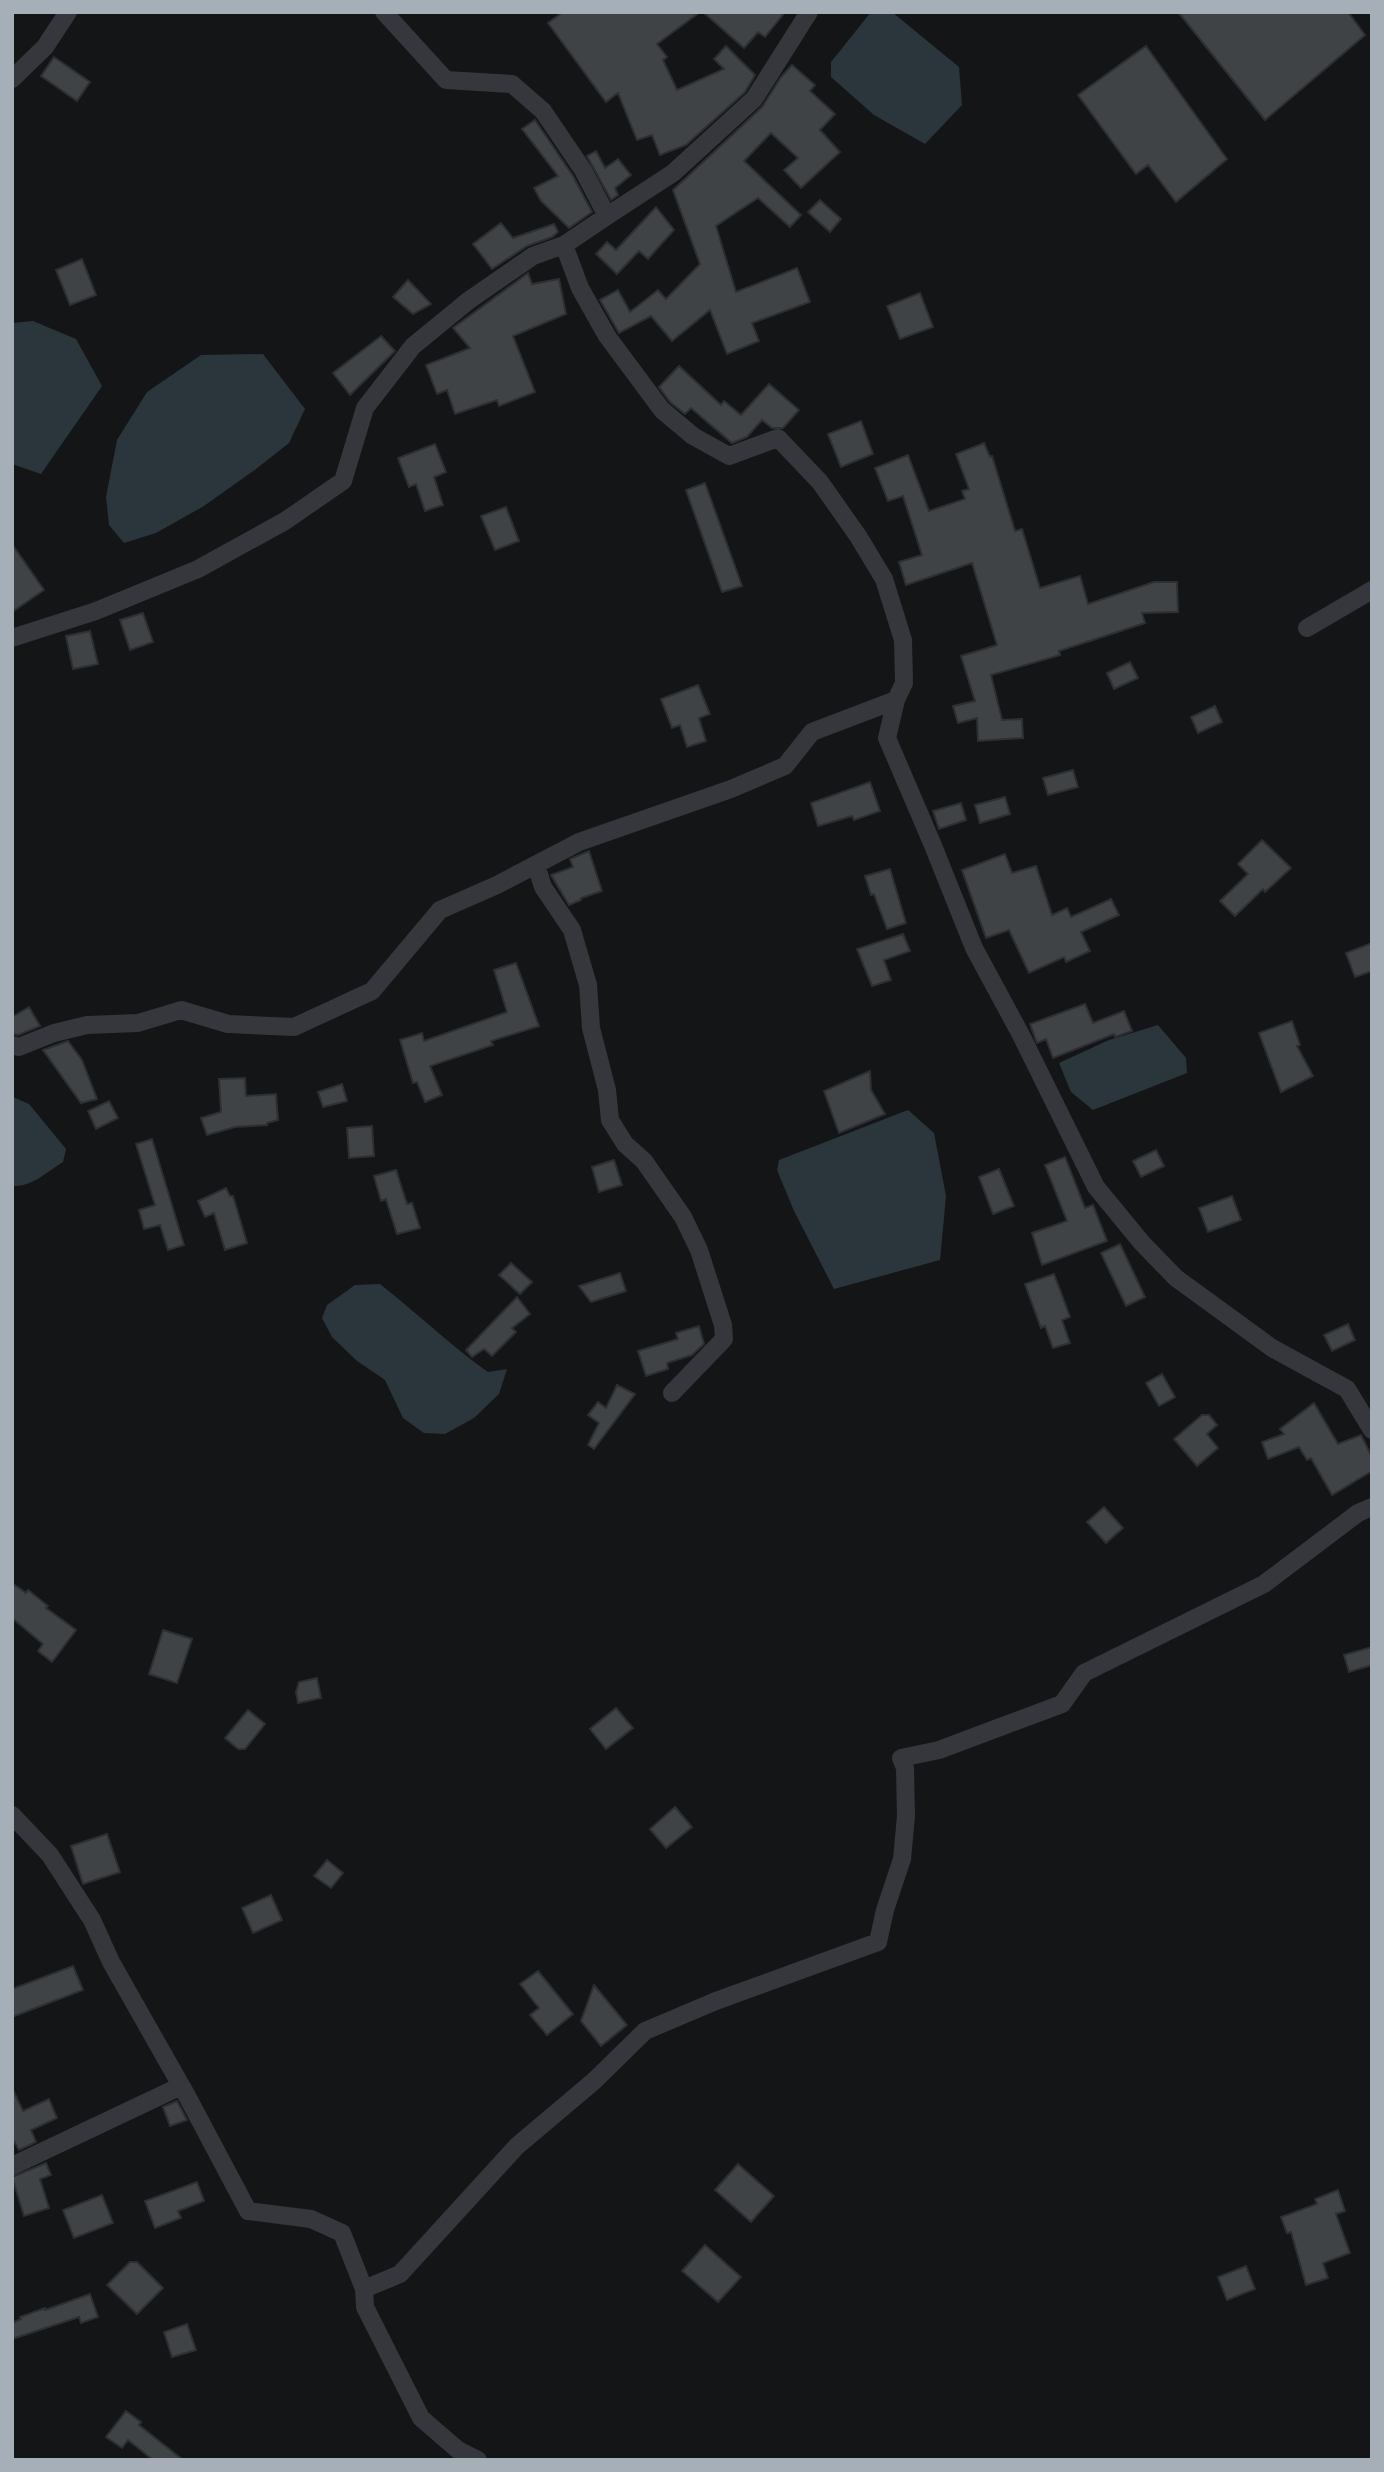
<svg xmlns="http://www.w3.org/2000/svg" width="1384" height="2472" font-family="'PT Sans',sans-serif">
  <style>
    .water { fill: #2a363b }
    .building { fill: #404346; stroke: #2e2f32; stroke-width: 2 }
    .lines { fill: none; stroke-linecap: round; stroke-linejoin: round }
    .minor { stroke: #35373c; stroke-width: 18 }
  </style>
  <rect width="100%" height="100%" fill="#141516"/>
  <path class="water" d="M871 12H892L959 67 962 105 925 144 874 115 831 77V62Z
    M33 321 76 339 102 386 41 474 12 464V323Z
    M263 354 305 409 289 443 256 469 204 506 156 533 124 543 109 525 106 497 117 440 147 392 201 355Z
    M1158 1025 1186 1058 1187 1073 1093 1110 1071 1092 1059 1063 1109 1040Z
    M13 1097 29 1104 66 1149 63 1162C47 1172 32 1187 12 1186Z
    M908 1110 934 1133 946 1196 940 1260 834 1289 794 1211 777 1170 779 1160Z
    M380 1284C417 1313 450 1345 488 1372L507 1369 499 1394 474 1418 445 1434 424 1433 403 1418 385 1380 357 1361 332 1337 322 1318 327 1305 355 1285Z"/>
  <path class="building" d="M563 12H700L657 44 667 57 663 60 677 90 724 69 714 59 726 46 755 75 745 92 686 145 660 155 652 135 637 140 618 93 606 102 548 23Z
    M703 12H785L765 37 758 32 744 48Z
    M1178 12H1348L1365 35 1265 120Z
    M1146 46 1227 159 1176 202 1148 165 1136 174 1078 95Z
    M54 57 90 82 77 101 41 76Z
    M792 65 815 85 810 91 835 114 820 130 840 152 801 188 784 170 798 158 771 133 744 161 801 215 790 227 758 198 716 226 736 292 797 268 810 302 752 323 759 341 727 354 710 310 672 341 651 316 619 333 600 300 618 290 630 312 658 290 666 299 700 264 673 190 762 107 781 77Z
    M535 120 573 176 592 212 569 228 541 201 534 188 558 176 522 129Z
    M596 151 605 168 618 159 631 175 615 188 618 195 611 200 587 156Z
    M820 200 841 219 830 232 808 212Z
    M656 207 674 230 648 259 639 251 617 274 596 254 607 242 616 250Z
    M501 223 513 238 554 224 558 232 552 237 527 246 492 269 473 244Z
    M82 259 96 295 70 305 56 270Z
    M528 273 532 284 559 279 566 314 513 336 535 392 499 406 497 400 455 414 447 390 437 394 426 365 470 348 453 328Z
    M408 280 431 304 413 314 393 297Z
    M920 293 933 327 900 339 887 306Z
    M381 336 395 351 350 395 333 373Z
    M679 366 721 405 724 401 741 415 769 384 799 410 783 428H772L762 420 747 437 732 443 691 408 685 414 670 402 659 387Z
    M861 421 873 454 841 467 828 434Z
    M984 443 990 457 992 456 1015 531 1022 529 1040 588 1080 576 1088 604 1154 582H1177L1178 612 1142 613 1145 623 1059 651 1060 655 991 675 1002 720 1022 719 1023 738 978 741 977 718 958 723 953 706 975 701 961 656 997 645 972 563 906 585 899 562 922 555 903 496 888 501 875 468 908 455 929 511 965 499 962 491 969 489 956 454Z
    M435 444 446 472 434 477 443 505 425 511 416 484 409 487 398 458Z
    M705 483 742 586 722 592 686 490Z
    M506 507 519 541 495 550 481 516Z
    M12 544 44 590 12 612Z
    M143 613 153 642 130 650 120 620Z
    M90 631 98 664 73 669 66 636Z
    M1130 662 1138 678 1114 689 1107 673Z
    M698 685 710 714 699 718 706 741 687 747 680 725 672 728 661 699Z
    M1215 706 1222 722 1198 733 1191 717Z
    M1073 770 1078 787 1048 795 1043 778Z
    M870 782 880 811 854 820 852 816 818 826 811 803Z
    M1005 797 1010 814 980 823 975 805Z
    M961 803 966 820 939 829 933 811Z
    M1262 840 1291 868 1265 892 1263 889 1235 916 1220 901 1248 874 1238 864Z
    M589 851 602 891 581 898V900L569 905 551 875 573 867 570 859Z
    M1005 854 1012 873 1036 866 1052 915 1067 908 1071 917 1111 899 1119 915 1081 932 1090 951 1066 962 1064 957 1029 973 1009 930 986 938 962 870Z
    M890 869 906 923 887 929 874 894 871 895 865 876Z
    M903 934 910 951 884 960 891 980 872 986 857 949Z
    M1372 943V971L1355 977 1346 953Z
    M516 963 539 1026 491 1041 493 1045 430 1066 442 1095 425 1102 417 1082 413 1083 400 1040 422 1033 424 1041 507 1012 494 970Z
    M1085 1004 1093 1023 1124 1011 1132 1031 1115 1037 1114 1034 1053 1058 1046 1039 1037 1043 1030 1024Z
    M29 1007 40 1026 18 1035 12 1034V1017Z
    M1292 1021 1300 1045 1297 1046 1313 1076 1281 1092 1259 1033Z
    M68 1041 82 1060 97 1099 81 1103 43 1050Z
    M870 1071 871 1090 885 1114 839 1133 824 1091Z
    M245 1078 246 1096 276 1094 278 1120 267 1123V1125L235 1127 207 1135 201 1118 221 1112 219 1079Z
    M342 1084 347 1101 323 1107 318 1092Z
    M109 1101 118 1118 96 1129 88 1111Z
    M372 1126 374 1156 349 1158 347 1128Z
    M152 1139 184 1245 168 1250 160 1225 144 1229 139 1210 155 1205 136 1144Z
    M1156 1150 1164 1166 1141 1177 1133 1161Z
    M1065 1157 1085 1208 1093 1205 1107 1241 1042 1265 1032 1233 1067 1221 1045 1165Z
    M614 1160 622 1185 599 1192 592 1167Z
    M999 1169 1014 1206 993 1214 979 1177Z
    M396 1170 407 1204 412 1203 420 1228 397 1234 386 1199 381 1201 374 1176Z
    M226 1188 230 1196H233L247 1243 225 1250 214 1213 205 1217 198 1201Z
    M1232 1196 1241 1220 1208 1232 1199 1208Z
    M1120 1244 1145 1297 1126 1306 1101 1253Z
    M511 1263 532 1282 520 1294 499 1275Z
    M620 1273 626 1291 591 1302 579 1286Z
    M1054 1274 1070 1317 1062 1320 1070 1343 1053 1348 1045 1326 1041 1328 1025 1284Z
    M517 1297 530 1314 512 1328 516 1332 492 1356 484 1349 472 1357 466 1350Z
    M1348 1324 1355 1340 1332 1351 1324 1335Z
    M699 1326 704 1344 692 1355 667 1363 668 1369 646 1376 638 1351 678 1339 676 1333Z
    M1162 1374 1175 1397 1159 1406 1146 1383Z
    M617 1385 635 1394 594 1449 588 1445 599 1423 588 1415 598 1402 606 1408Z
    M1314 1403 1338 1444 1361 1435 1372 1457V1471L1332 1495 1311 1458 1307 1460 1299 1447 1268 1459 1262 1442 1284 1434 1280 1429Z
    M1202 1415H1209L1217 1425 1207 1434 1218 1448 1197 1466 1174 1439Z
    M1104 1507 1123 1528 1106 1543 1087 1522Z
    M12 1583 26 1593 28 1590 48 1606 46 1608 76 1630 52 1662 38 1651 43 1644 12 1618Z
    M163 1630 192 1639 177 1683 149 1674Z
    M1372 1647V1665L1349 1672 1344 1655Z
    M317 1678 321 1698 298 1703 296 1692 299 1682Z
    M616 1708 633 1728 606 1749 590 1729Z
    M248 1710 265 1724 245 1749H238L225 1738Z
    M675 1807 692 1827 666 1848 650 1829Z
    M107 1834 120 1872 83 1884 71 1846Z
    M327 1860 343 1873 331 1888 314 1876Z
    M271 1895 282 1920 253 1933 242 1908Z
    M73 1966 83 1990 12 2017V1989Z
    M538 1971 573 2014 547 2035 530 2015 539 2008 520 1984Z
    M594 1985 627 2025 601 2046 581 2021Z
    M12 2088 23 2111 49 2099 57 2118 31 2130 36 2142 19 2150 12 2138Z
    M177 2101 187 2120 170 2126 163 2107Z
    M46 2163 51 2175 40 2179 49 2208 24 2216 12 2177Z
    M738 2164 774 2196 751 2222 715 2190Z
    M197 2182 204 2201 178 2211 181 2218 155 2228 145 2201Z
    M1338 2190 1345 2211 1336 2214 1350 2253 1323 2263 1328 2278 1306 2285 1291 2232 1287 2233 1281 2217 1317 2204 1315 2199Z
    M102 2195 113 2223 74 2238 63 2210Z
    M705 2245 741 2277 718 2302 682 2271Z
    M130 2262H137L163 2288 137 2314 107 2285Z
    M1246 2266 1255 2289 1227 2300 1218 2277Z
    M90 2294 98 2317 81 2323 79 2317 12 2339V2323L21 2319 20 2317 45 2308V2310Z
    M187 2324 196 2350 172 2357 164 2332Z
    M126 2411 141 2422 139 2425 183 2460H153L128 2440 122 2448 106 2437Z"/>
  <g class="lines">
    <path class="minor" d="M12 79 45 47 68 12
      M607 216 673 173 754 99 809 12
      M564 245 580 288 607 336 662 410 693 436 729 456 778 438 820 482 858 536 884 579 903 640 904 683 896 700 887 738 932 843 974 948 1021 1035 1096 1187 1142 1243 1176 1278 1272 1348 1347 1389 1372 1430
      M1307 628 1372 590
      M12 638 96 611 198 569 285 521 343 481 365 408 413 346 468 301 533 256 564 245 607 216 583 170 543 111 512 84 446 80 384 12
      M536 865 543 887 572 930 588 985 591 1028 607 1090 610 1120 625 1144 644 1161 683 1217 699 1250 723 1325 724 1339 672 1393
      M12 1045 19 1047 54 1033 87 1025 138 1023 181 1010 228 1024 294 1027 372 991 440 910 497 885 579 842 731 789 785 766 812 732 896 700
      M12 1815 50 1855 92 1920 111 1962 187 2096 248 2211 311 2219 342 2233 364 2289 365 2307 421 2418 458 2450 478 2460
      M12 2166 181 2086
      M364 2289 400 2274 517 2146 594 2081 645 2031 716 2001 878 1942 885 1910 902 1859 906 1816 905 1768 901 1758 939 1750 1062 1704 1084 1673 1264 1584 1358 1513 1372 1507"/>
  </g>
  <rect width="1384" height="2472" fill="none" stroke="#a6aeb7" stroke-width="28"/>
</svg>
